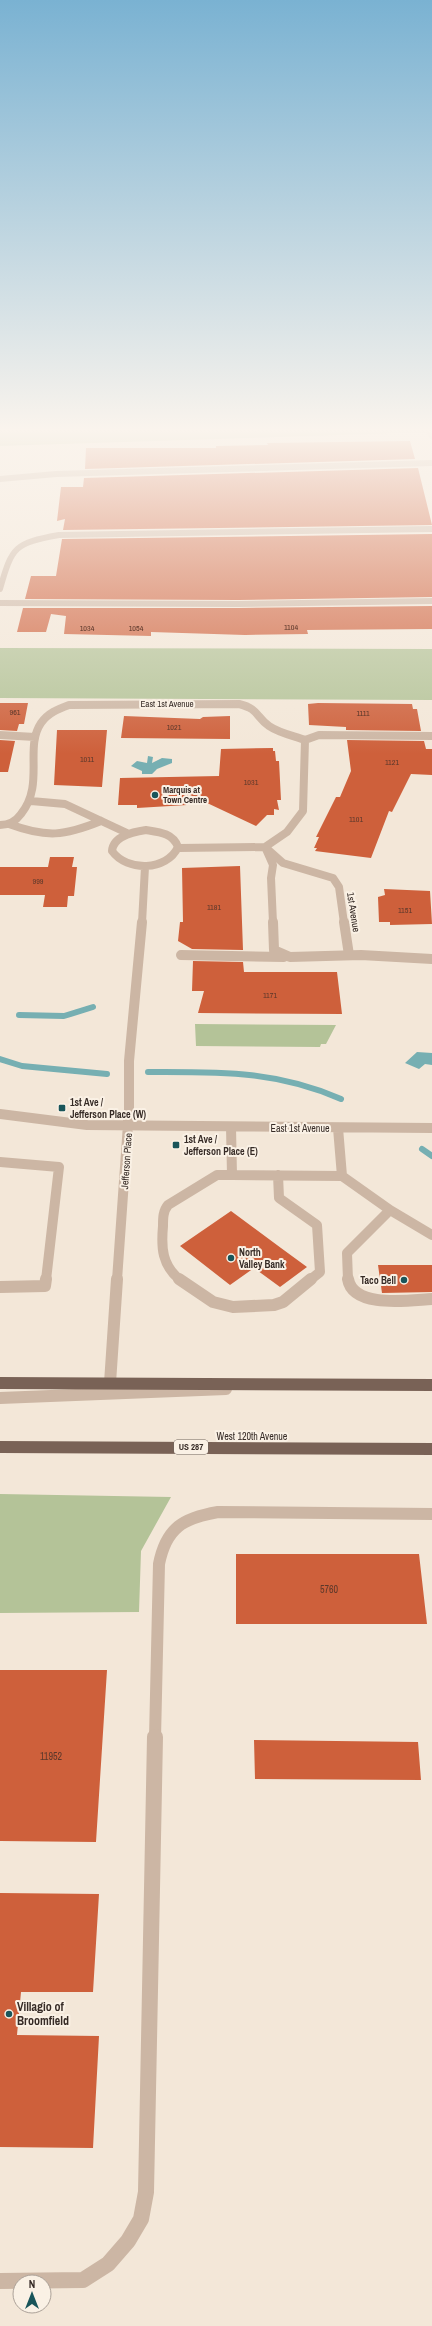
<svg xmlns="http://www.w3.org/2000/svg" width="432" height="2326" font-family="'Archivo Narrow',sans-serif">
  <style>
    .green { fill: #b4c398 }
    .water { fill: #76afb2 }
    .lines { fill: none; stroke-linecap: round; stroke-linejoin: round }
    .stream { stroke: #76afb2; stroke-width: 6 }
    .building { fill: #ce603b }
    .minor-far4 { stroke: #ccb6a4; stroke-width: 6 }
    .minor-far3 { stroke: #ccb6a4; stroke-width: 8 }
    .minor-far2 { stroke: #ccb6a4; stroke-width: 10 }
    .minor-far1 { stroke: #ccb6a4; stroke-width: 12 }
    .minor { stroke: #ccb6a4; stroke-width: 16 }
    .major { stroke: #796256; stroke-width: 12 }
    .poi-dot { fill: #19555a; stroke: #faf1e5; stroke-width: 1.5 }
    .labels { text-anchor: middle; stroke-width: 4; stroke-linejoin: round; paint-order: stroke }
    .number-label { font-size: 8px; fill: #5c382b }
    .far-street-label { font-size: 9px; fill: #362b26; stroke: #faf1e5 }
    .far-poi-label { font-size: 9px; font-weight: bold; fill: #362b26; stroke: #faf1e5; text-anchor: start }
    .shield { fill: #faf1e5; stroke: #71665f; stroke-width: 1 }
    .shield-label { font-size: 9px; font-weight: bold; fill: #362b26 }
    .street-label { font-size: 10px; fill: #362b26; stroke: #faf1e5 }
    .poi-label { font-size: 10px; font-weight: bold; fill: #362b26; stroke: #faf1e5; text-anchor: start }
    .near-number-label { font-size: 10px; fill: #5c382b }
    .near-poi-label { font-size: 12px; font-weight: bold; fill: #362b26; stroke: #faf1e5; text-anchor: start }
  </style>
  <rect width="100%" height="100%" fill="#f3e7d8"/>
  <path class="green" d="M0 428H432V432L0 446Z
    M0 648 432 649V700L0 698Z
    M195 1024 336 1025 326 1044H321L320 1047 196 1046Z
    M0 1494 171 1497 141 1551 139 1612 0 1613Z"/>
  <path class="water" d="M148 756 153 757 152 763 162 758 172 759V763L157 769 152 774H142V771L131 766 137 761 147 763Z
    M417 1052 432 1053V1065L425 1064 419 1069 405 1063Z"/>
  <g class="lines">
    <path class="stream" d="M19 1015 64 1016 93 1007
      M0 1059 22 1066 107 1074
      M148 1072C218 1072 275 1070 341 1099
      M422 1149 432 1156"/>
  </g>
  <path class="building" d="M410 441 415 459 85 469 86 448H216V446L268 445 267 443Z
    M418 468 432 525 63 530 65 519 57 521 61 487H83L84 478Z
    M432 534V597L238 600 25 599 31 576H56L62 539Z
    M432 606V629L307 630 308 634 245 635 151 632V636L64 634 66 616 51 614 46 632H17L23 608H238Z
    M0 703H28L24 724H19L17 731 0 730Z
    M318 703 412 704 413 709H417L421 731 346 730V727L309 725 308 704Z
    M124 716 200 719 203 717 230 716V739L121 738Z
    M57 730H107L102 787 54 785Z
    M0 740 15 741 8 772H0Z
    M347 740 424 741 426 749H432V775L411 774 392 812 389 811 371 858 315 851 317 848H314L319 837H316L336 797H340L351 771Z
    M273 748V751H275L276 761H279L281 800H277L279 810 274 809V815H267L256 826 188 794 187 805 137 808V805H118L120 778 219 776 221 749Z
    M50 857H74L72 867H77L74 896H68L67 907H43L45 895H0V867H48Z
    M240 866 243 950 192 949 178 941 180 922H183L182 868Z
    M384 889 430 891 432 924 390 925V922H379L378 897 385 895Z
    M193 961 243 962 244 972H337L342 1014 198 1013 204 991H192Z
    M231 1211 281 1248 307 1267 280 1287 254 1268 230 1285 180 1246Z
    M378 1265H432V1292L382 1293Z
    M236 1554H419L427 1624H236Z
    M0 1670H107L96 1842 0 1841Z
    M254 1740 418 1742 421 1780 255 1779Z
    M0 1893 99 1894 93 1992H21L17 2035 99 2036 93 2148 0 2147Z"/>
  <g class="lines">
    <path class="minor-far4" d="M427 428 432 436
      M0 479 56 474 432 463
      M0 589C12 546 15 543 59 535L432 529
      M0 603 238 604 432 601"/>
    <path class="minor-far3" d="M0 735 35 737
      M31 801 65 804 127 833
      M9 824C47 838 64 836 101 821
      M0 825C8 825 16 821 21 814 45 784 24 748 41 723 48 713 58 709 69 705L239 704C259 709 255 716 269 726 279 733 294 736 305 740L319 735 432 736
      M146 830C159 832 173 833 178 847 167 871 127 872 112 851 113 836 133 832 146 830Z
      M179 848 265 847 283 863 333 878 339 887 344 923
      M142 923 145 867
      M273 923 271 878 273 865 265 847 287 832 303 811 305 740"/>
    <path class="minor-far2" d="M273 922 274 950 290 957 361 955 432 959
      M344 922 349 955
      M181 955 284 957
      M0 1114 87 1125 432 1128
      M231 1127 232 1175 342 1176
      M338 1128 342 1176 390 1210 432 1235
      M0 1162 59 1167 46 1280
      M278 1175 279 1198 317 1225 320 1272 310 1280
      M117 1280 129 1110V1061L142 922
      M180 1280C162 1265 161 1248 163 1226 163 1218 163 1211 168 1205L217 1175H232
      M348 1280 347 1253 390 1210"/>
    <path class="minor-far1" d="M179 1279 213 1302 233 1307 274 1305 283 1302 311 1279
      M348 1279C353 1309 410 1300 432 1299
      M0 1287 45 1286 46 1279
      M110 1383 117 1279
      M0 1398 226 1389
      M155 1738 159 1564C166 1528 183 1518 218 1512L432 1514"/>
    <path class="minor" d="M0 2281 83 2280 108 2264 128 2241 141 2219 146 2192 155 1737"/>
    <path class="major" d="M0 1383 432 1385
      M0 1447 432 1449"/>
  </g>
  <linearGradient id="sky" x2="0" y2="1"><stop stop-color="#7ab2d2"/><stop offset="0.57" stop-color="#faf4ed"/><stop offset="1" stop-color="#faf4ed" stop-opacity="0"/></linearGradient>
  <rect width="432" height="754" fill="url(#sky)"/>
  <g class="poi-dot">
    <circle cx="155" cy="795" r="4"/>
    <rect x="58" y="1104" width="8" height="8" rx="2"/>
    <rect x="172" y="1141" width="8" height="8" rx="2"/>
    <circle cx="231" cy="1258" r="4"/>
    <circle cx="404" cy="1280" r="4"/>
    <circle cx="9" cy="2014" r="4"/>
  </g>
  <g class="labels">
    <g class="number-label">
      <text x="291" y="630">1104</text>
      <text x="87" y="631">1034</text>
      <text x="136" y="631">1054</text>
      <text x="15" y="715">961</text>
      <text x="363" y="716">1111</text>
      <text x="174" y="730">1021</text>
      <text x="87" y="762">1011</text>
      <text x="392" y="765">1121</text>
      <text x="251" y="785">1031</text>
      <text x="356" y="822">1101</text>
      <text x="38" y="884">999</text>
      <text x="214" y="910">1181</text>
      <text x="405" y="913">1151</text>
      <text x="270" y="998">1171</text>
    </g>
    <g class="far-street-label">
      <text x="167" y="707">East 1st Avenue</text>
    </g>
    <g class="far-poi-label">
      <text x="163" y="793">Marquis at<tspan x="163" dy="10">Town Centre</tspan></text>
    </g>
    <rect class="shield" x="174" y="1440" width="34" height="14" rx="3"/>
    <g class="shield-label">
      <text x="191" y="1450">US 287</text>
    </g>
    <g class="street-label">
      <text transform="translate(354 912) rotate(81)" y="4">1st Avenue</text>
      <text x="300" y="1132">East 1st Avenue</text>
      <text transform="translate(126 1161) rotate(-86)" y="4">Jefferson Place</text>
      <text x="252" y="1440">West 120th Avenue</text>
    </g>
    <g class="poi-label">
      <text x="70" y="1106">1st Ave /<tspan x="70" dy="12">Jefferson Place (W)</tspan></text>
      <text x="184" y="1143">1st Ave /<tspan x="184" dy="12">Jefferson Place (E)</tspan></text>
      <text x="239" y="1256">North<tspan x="239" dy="12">Valley Bank</tspan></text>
      <text x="396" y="1284" text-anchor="end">Taco Bell</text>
    </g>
    <g class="near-number-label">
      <text x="329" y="1593">5760</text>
      <text x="51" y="1760">11952</text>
    </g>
    <g class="near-poi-label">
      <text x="17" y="2011">Villagio of<tspan x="17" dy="14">Broomfield</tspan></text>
    </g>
  </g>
  <g transform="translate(32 2294)"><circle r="19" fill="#faf1e5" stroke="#aca299"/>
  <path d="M0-3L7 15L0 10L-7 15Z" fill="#19555a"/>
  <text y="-6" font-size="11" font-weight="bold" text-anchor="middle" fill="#362b26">N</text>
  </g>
</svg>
